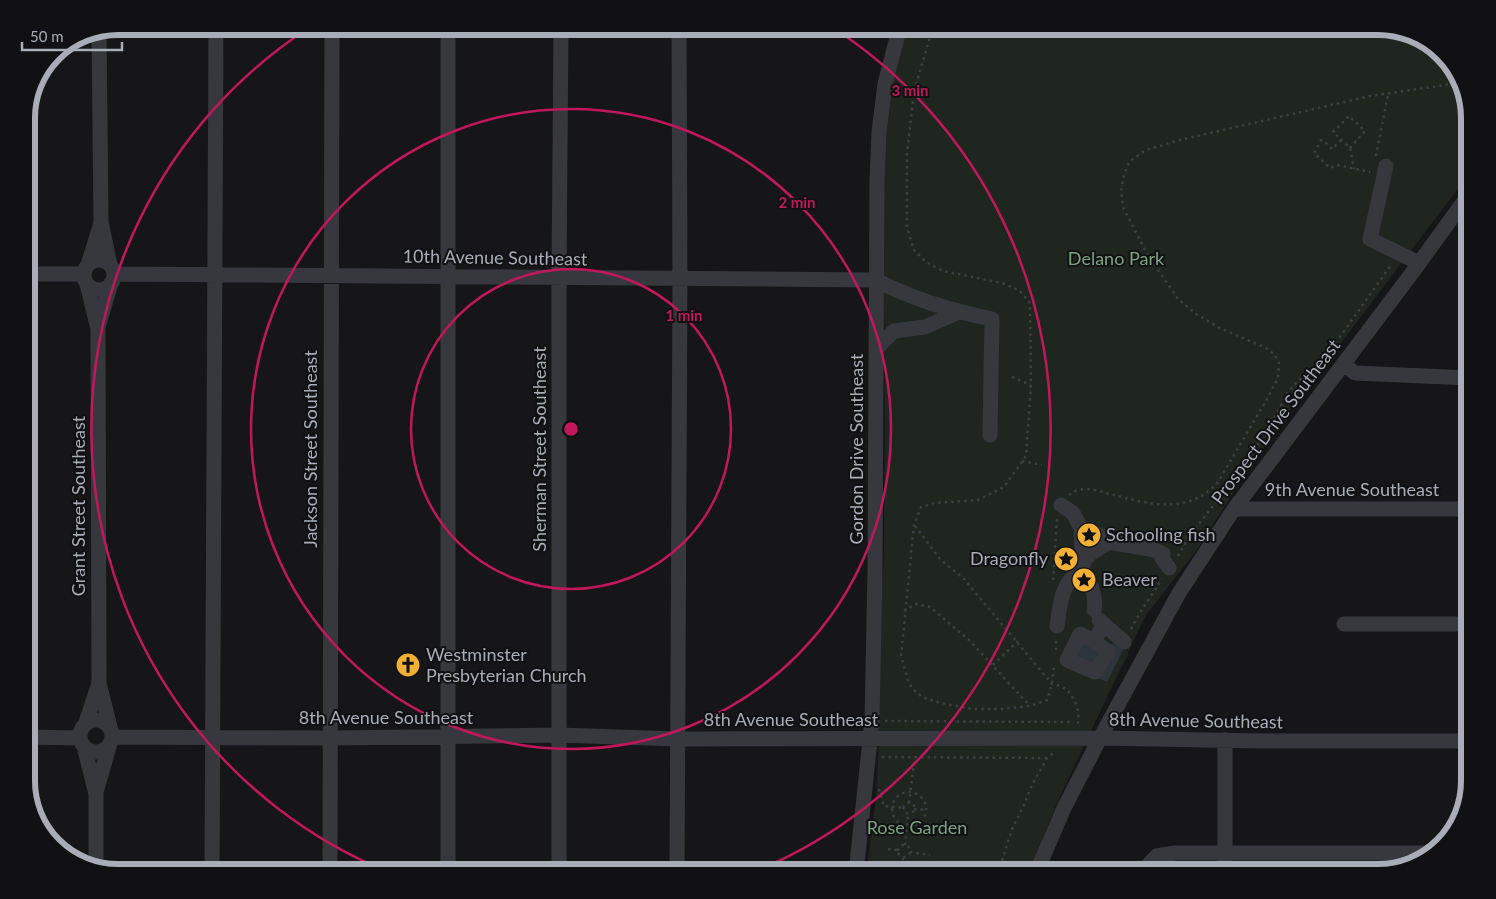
<svg xmlns="http://www.w3.org/2000/svg" width="1496" height="899" font-family="Lato,sans-serif">
  <style>
    .green { fill: #1e261f }
    .water { fill: #2c353c }
    .lines { fill: none; stroke-linecap: round; stroke-linejoin: round }
    .path { stroke: #3d3f44; stroke-width: 2.5; stroke-dasharray: 2.5 4; stroke-linecap: butt }
    .minor { stroke: #37383d; stroke-width: 15 }
    .ring { fill: none; stroke: #c2185b; stroke-width: 2.5 }
    .labels { text-anchor: middle; stroke-width: 4; stroke-linejoin: round; paint-order: stroke }
    .street-label { font-size: 18px; fill: #a8adb8; stroke: #111113 }
    .park-label { font-size: 18px; fill: #7fa381; stroke: #111113 }
    .poi-label { font-size: 18px; fill: #a8adb8; stroke: #111113; text-anchor: start }
    .rim { fill: none; stroke: #a8adb8; stroke-width: 6 }
    .centre { fill: #c2185b; stroke: #111113; stroke-width: 2.5 }
    .ring-label { font-size: 15px; text-anchor: middle; font-weight: bold; fill: #c2185b; stroke: #111113; stroke-width: 4; stroke-linejoin: round; paint-order: stroke }
  </style>
  <rect width="100%" height="100%" fill="#161618"/>
  <path class="green" d="M906 26H1378L1424 39 1457 72 1470 112V161L1457 190 1288 413 1237 487 1197 550 1146 615 1128 652V656L1121 668 1060 796 1028 873H866L876 798 879 739V650L884 554 885 426 883 196 886 129 894 70Z"/>
  <path class="water" d="M1076 632 1109 647 1112 643 1123 650 1107 682 1060 661Z"/>
  <g class="lines">
    <path class="path" d="M933 26 914 92 907 153V227L914 250 926 262 943 271 1002 283 1020 291 1030 303 1031 385 1026 456 1004 487 978 500 934 503 921 507 914 525 901 656 909 683 913 689 922 697 937 702 972 709H1001L1030 706 1047 700 1052 684 1054 666
      M1341 140 1332 149 1326 143 1321 140 1314 153 1330 168 1337 165 1370 172
      M1350 148 1365 131 1349 116 1333 132 1350 148 1354 169
      M1376 156 1388 94
      M1012 377 1031 385
      M1022 461 1042 465
      M1069 495C1072 493 1076 490 1079 490 1089 487 1101 492 1110 494 1148 504 1188 516 1218 482L1267 399 1278 378 1279 363 1275 355 1266 348 1220 328 1196 314 1178 299 1147 254 1123 207 1121 191 1124 174 1130 161 1146 150 1180 140 1370 96 1446 85 1459 78
      M915 526 940 559 964 579 1052 684C1056 685 1062 686 1064 688 1074 694 1082 715 1077 726
      M1178 556 1190 535 1236 477 1267 431 1287 394 1297 382 1317 366 1342 334 1391 265
      M1053 580 1057 519
      M904 611 916 604 930 607 970 641 1030 706
      M1131 629 1141 611 1162 579
      M1056 650V638
      M993 665 1018 641
      M885 721 1071 722 1073 724
      M883 758V757L1047 758
      M879 789 884 806 903 808
      M892 809a17 17 0 1 1 34 0a17 17 0 1 1-34 0Z
      M903.5 808a5.5 5.5 0 1 1 11 0a5.5 5.5 0 1 1-11 0Z
      M909 803 915 756
      M914 809 926 810
      M898 851a6 6 0 1 1 12 0a6 6 0 1 1-12 0Z
      M905 845 908 814
      M888 849 898 850
      M910 852 930 855
      M901 873 903 858
      M998 873 1012 829 1024 805 1032 785 1047 758 1054 753"/>
    <path class="minor" d="M448 26V873
      M99 30 101 222 110 265
      M1386 166 1370 239 1419 263
      M84 275a15 15 0 1 1 30 0a15 15 0 1 1-30 0Z
      M88 265 101 223
      M26 274H84
      M114 274 876 280C912 299 952 311 992 319L990 435
      M87 284 98 329 99 683 110 727
      M98 327 111 283
      M876 349 894 331 925 327 959 312
      M1343 364 1355 373 1470 378
      M1061 505 1073 513 1081 528 1106 538 1109 542
      M1234 509H1470
      M1081 528 1082 551 1085 560
      M1094 610C1097 595 1090 581 1080 571L1085 560 1090 554 1109 542 1155 550 1163 554 1162 558 1169 568
      M1099 620 1124 642
      M1344 624H1470
      M1057 626C1060 605 1061 583 1080 571
      M1094 641 1080 634 1067 660 1095 672 1108 652 1094 641 1104 624
      M80 736a16 16 0 1 1 32 0a16 16 0 1 1-32 0Z
      M85 725 99 683
      M26 737 80 738
      M113 737 330 738 559 735 678 739 1100 738 1261 741H1470
      M1225 740V873
      M84 746 96 794V867
      M96 792 109 747
      M212 873 216 26
      M330 873 332 26
      M559 873V277L561 26
      M677 873 680 280 679 26
      M856 873 872 721 875 571 877 181 879 132 885 84 900 26
      M1036 873 1064 808 1100 738 1179 593 1234 509 1412 273 1470 193
      M1145 873V868L1157 856 1175 853H1432"/>
  </g>
  <g class="ring">
    <circle cx="571" cy="429" r="160"/>
    <circle cx="571" cy="429" r="320"/>
    <path d="M388 872A479 479 0 0 1 310 27M832 27A479 479 0 0 1 754 872"/>
  </g>
  <defs>
    <symbol id="sight-disc" viewBox="-11 -11 22 22"><circle r="9.5" fill="#f2b134" stroke="#111113"/><path d="M0-6L1.8-2.2L6-1.7L2.9 1.2L3.7 5.4L0 3.3L-3.7 5.4L-2.9 1.2L-6-1.7L-1.8-2.2Z" fill="#111"/></symbol>
    <symbol id="church-disc" viewBox="-11 -11 22 22"><circle r="9.5" fill="#f2b134" stroke="#111113"/><path d="M-1.2-6h2.4v3.5h3.3v2.4h-3.3V6h-2.4V-.1h-3.3v-2.4h3.3Z" fill="#111"/></symbol>
  </defs>
  <g fill-rule="evenodd">
    <use href="#sight-disc" x="1075" y="521" width="28" height="28"/>
    <use href="#sight-disc" x="1052" y="545" width="28" height="28"/>
    <use href="#sight-disc" x="1070" y="566" width="28" height="28"/>
    <use href="#church-disc" x="394" y="651" width="28" height="28"/>
  </g>
  <g class="labels">
    <g class="street-label">
      <text transform="translate(495 258) rotate(1)" y="6">10th Avenue Southeast</text>
      <text transform="translate(1276 422) rotate(-53)" y="6">Prospect Drive Southeast</text>
      <text transform="translate(311 449) rotate(-90)" y="6">Jackson Street Southeast</text>
      <text transform="translate(540 449) rotate(-90)" y="6">Sherman Street Southeast</text>
      <text transform="translate(857 449) rotate(-90)" y="6">Gordon Drive Southeast</text>
      <text x="1352" y="496">9th Avenue Southeast</text>
      <text transform="translate(79 506) rotate(-90)" y="6">Grant Street Southeast</text>
      <text x="386" y="724">8th Avenue Southeast</text>
      <text x="791" y="726">8th Avenue Southeast</text>
      <text transform="translate(1196 721) rotate(1)" y="6">8th Avenue Southeast</text>
    </g>
    <g class="park-label">
      <text x="1116" y="265">Delano Park</text>
      <text x="917" y="834">Rose Garden</text>
    </g>
    <g class="poi-label">
      <text x="1106" y="541">Schooling fish</text>
      <text x="1048" y="565" text-anchor="end">Dragonfly</text>
      <text x="1102" y="586">Beaver</text>
      <text x="426" y="661">Westminster<tspan x="426" dy="21">Presbyterian Church</tspan></text>
    </g>
  </g>
  <path d="M0 0H1496V899H0ZM118 35H1378A83 83 0 0 1 1461 118V781A83 83 0 0 1 1378 864H118A83 83 0 0 1 35 781V118A83 83 0 0 1 118 35Z" fill="#111113" fill-rule="evenodd"/>
  <path class="rim" d="M118 35H1378A83 83 0 0 1 1461 118V781A83 83 0 0 1 1378 864H118A83 83 0 0 1 35 781V118A83 83 0 0 1 118 35Z"/>
  <circle cx="571" cy="429" r="8" class="centre"/>
  <g class="ring-label">
    <text x="910" y="96">3 min</text>
    <text x="797" y="208">2 min</text>
    <text x="684" y="321">1 min</text>
  </g>
  <path d="M22 42v8h100v-8" fill="none" stroke="#a8adb8" stroke-width="2.5"/>
  <text x="30" y="42" font-size="15" fill="#a8adb8" stroke="#111113" stroke-width="4" paint-order="stroke">50 m</text>
</svg>
